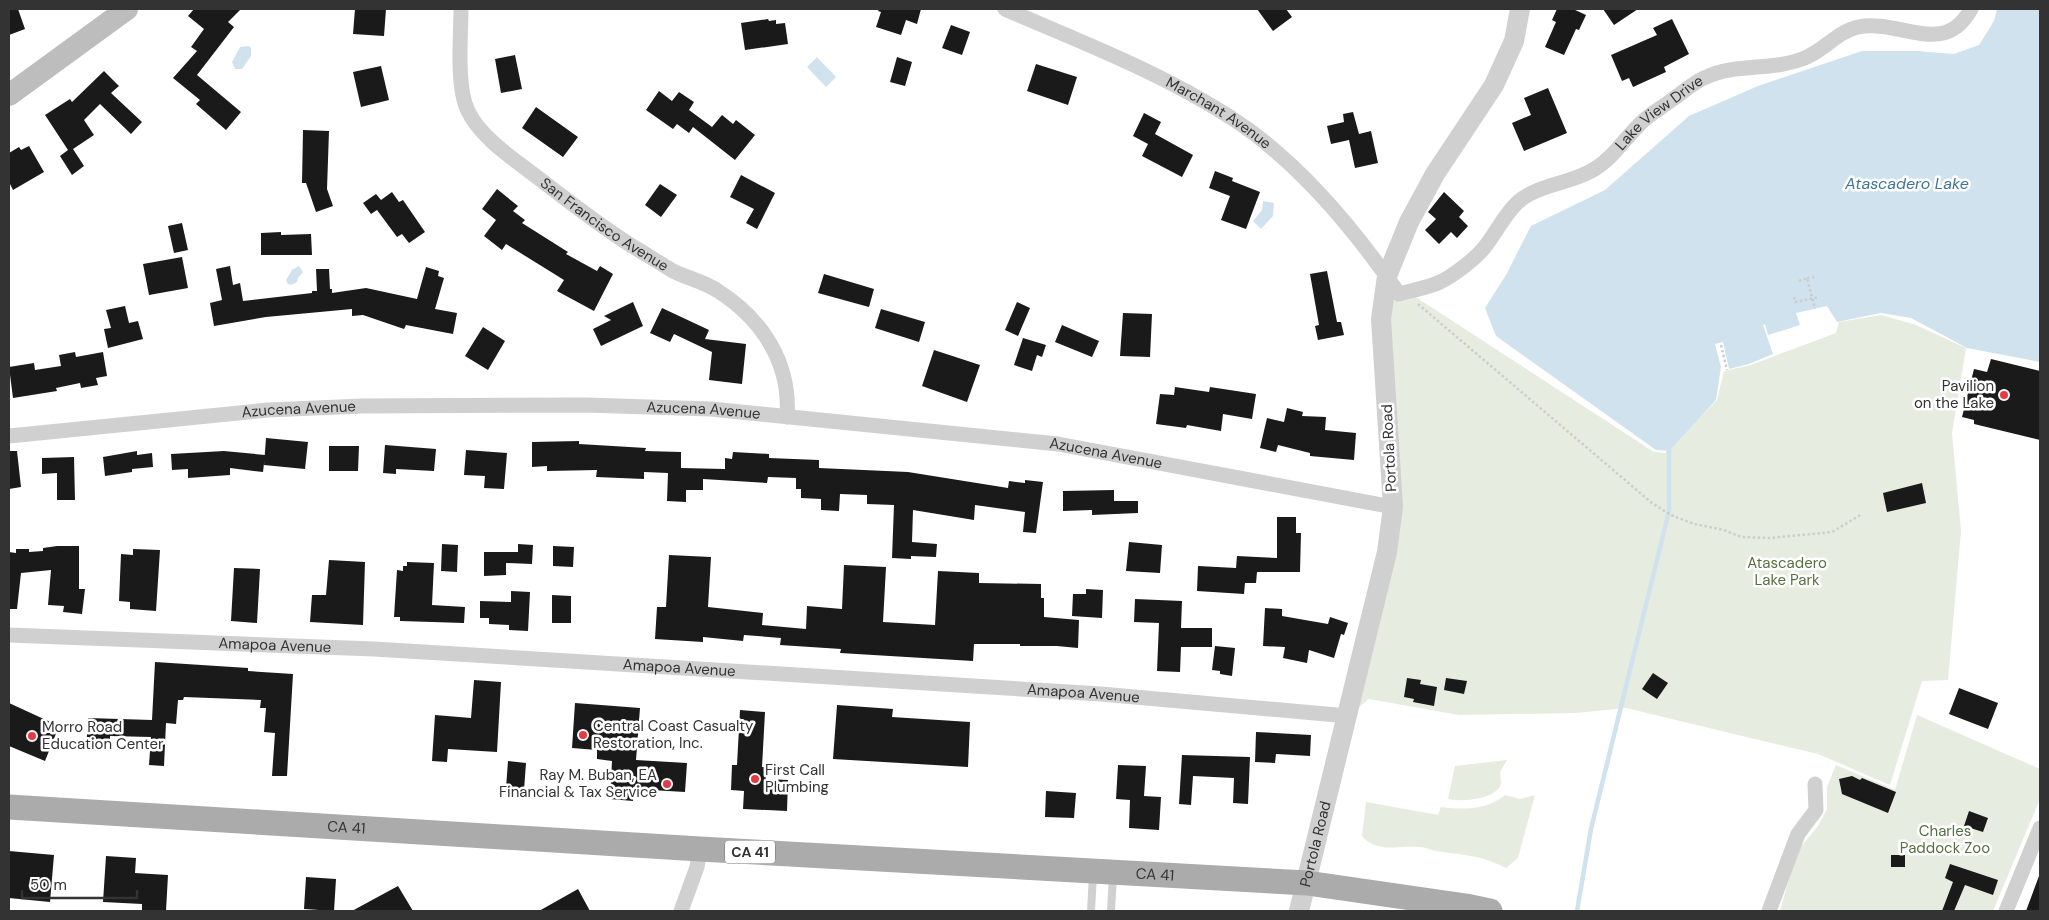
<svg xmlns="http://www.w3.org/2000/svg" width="2049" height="920" font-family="'DM Sans',sans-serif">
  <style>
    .green { fill: #e6ecdf }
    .water { fill: #cfe2ee }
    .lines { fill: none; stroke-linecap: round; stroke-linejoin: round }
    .stream { stroke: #cfe2ee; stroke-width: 4.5 }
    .building { fill: #1a1a1a }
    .path { stroke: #cdcdcd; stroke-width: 2.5; stroke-dasharray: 2.5 2.5; stroke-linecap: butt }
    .service { stroke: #d0d0d0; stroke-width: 8 }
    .minor { stroke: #d0d0d0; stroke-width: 15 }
    .tertiary { stroke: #d0d0d0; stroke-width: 20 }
    .secondary { stroke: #bdbdbd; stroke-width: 22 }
    .primary { stroke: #ababab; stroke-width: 25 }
    .poi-dot { fill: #e63946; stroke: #fff; stroke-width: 2 }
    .labels { text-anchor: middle; stroke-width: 5; stroke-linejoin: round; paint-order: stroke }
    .shield { fill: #fff; stroke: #707070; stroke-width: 1 }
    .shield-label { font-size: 14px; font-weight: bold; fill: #333 }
    .street-label { font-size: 15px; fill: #333; stroke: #fff }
    .poi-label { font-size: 15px; fill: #333; stroke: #fff; text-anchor: start }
    .park-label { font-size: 15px; fill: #56703f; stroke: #fff }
    .water-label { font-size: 16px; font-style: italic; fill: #3f7597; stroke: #fff }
  </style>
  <rect width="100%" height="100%" fill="#fff"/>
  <path class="green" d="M1388 279 1654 452 1665 453 1717 400 1724 371 1751 365 1836 333 1839 322 1881 315 1916 325 1966 348 1952 433 1961 531 1948 680 1922 681 1890 785 1818 754 1626 708 1576 713 1459 715 1369 699 1348 716 1395 504Z
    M1917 715 2040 769V799L1993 911H1780L1793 864 1799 849 1818 826 1827 809V787L1836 765 1895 790Z
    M1507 760 1500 772 1501 784C1496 800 1461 802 1448 799L1455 766Z
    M1505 795 1520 799 1535 795 1518 858 1506 868C1482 855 1462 855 1436 851 1430 850 1426 847 1420 847 1401 844 1378 855 1362 836L1366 802 1438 815 1441 807C1464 810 1487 810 1505 795Z"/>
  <path class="water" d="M1997 9H2040V362L1967 348 1911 318 1881 313 1837 322 1827 306 1796 313 1800 325 1768 335 1765 324 1763 325 1773 354 1749 364 1729 369 1723 342 1715 344 1721 367 1716 400 1669 451 1656 450 1496 336 1485 308 1506 275 1531 226 1605 190 1689 116 1758 86 1862 51H1917L1954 54 1979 45 1994 21Z
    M249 46 251 48V56L242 69H235L232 62 240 47Z
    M817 57 836 77 826 87 807 67Z
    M1263 201 1274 203 1273 216 1261 229 1253 221 1262 210Z
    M299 266 303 272 298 278 297 282 291 285 288 284 286 280 292 270Z"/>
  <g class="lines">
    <path class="stream" d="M1577 911 1591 829 1669 511V451"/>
  </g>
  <path class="building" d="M9 9H18L25 29 9 35Z
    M194 9H241L228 22 234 27 197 75 241 112 226 130 196 104 200 100 173 78 197 51 191 47 204 29 188 16Z
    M355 9H386L384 36 353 34Z
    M879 9H921L917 24 906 20 901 35 876 27 881 12 878 11Z
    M1257 9H1286L1292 17 1273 31Z
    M1557 9H1573L1586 15 1579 30 1576 29 1564 55 1545 47 1556 22 1552 20Z
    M1603 9H1638L1614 25Z
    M768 19 769 21 776 20V24L785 23 788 44 745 50 741 23Z
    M1672 19 1689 54 1664 67 1666 72 1633 87 1629 78 1622 81 1611 55 1657 35 1653 28Z
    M951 25 970 32 962 55 942 48Z
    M515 55 522 89 501 93 495 59Z
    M897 57 912 62 905 86 890 82Z
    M1036 64 1077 77 1068 105 1027 91Z
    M381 66 389 100 361 107 353 72Z
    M104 71 119 86 111 93 142 122 131 134 100 104 84 120 94 135 73 149 84 166 72 175 60 156 68 150 45 115 70 99 72 102Z
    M1548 88 1567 133 1524 151 1512 123 1531 115 1524 98Z
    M659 91 672 101 679 92 694 102 689 110 712 127 722 115 733 124 736 120 755 135 735 160 693 127 689 133 677 124 673 129 646 110Z
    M536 107 578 137 563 157 522 128Z
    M1353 112 1359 134 1371 131 1378 163 1355 168 1349 140 1331 144 1327 126 1344 122 1343 114Z
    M1144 113 1161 122 1155 134 1193 155 1182 177 1142 156 1148 144 1133 136Z
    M303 130 329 131 327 189 333 206 316 212 306 183H302Z
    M29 146 44 172 13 190 9 182V153L19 147 21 150Z
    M1215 171 1233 178 1232 181 1260 192 1246 229 1221 220 1230 196 1209 188Z
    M741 175 775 193 757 229 746 223 754 209 730 197Z
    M660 184 677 195 661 217 645 205Z
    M497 189 518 206 513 211 525 220 522 223 568 252 566 254 597 271 600 266 613 274 594 311 557 291 564 280 506 244 502 250 484 236 496 220 482 209Z
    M392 192 399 202 403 200 425 232 409 243 402 234 397 237 377 210 371 214 363 203 376 194 381 200Z
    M1444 192 1464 211 1459 217 1468 226 1457 238 1451 232 1439 244 1425 230 1436 219 1428 212Z
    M182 223 188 250 174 253 168 226Z
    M281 232V235L311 234 312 255H261V233Z
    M182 257 188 288 149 295 143 264Z
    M230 266 233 285 240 283 243 301 312 293V291H317L316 269H329L330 289H332V293L366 288 417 299 426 267 439 271 438 276 444 278 435 309 457 313 453 334 406 325 404 329 363 315 352 316V309L266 317 214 326 210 303 222 300 216 269Z
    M1327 271 1337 322H1341L1344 335 1318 340 1315 326 1319 325 1310 274Z
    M824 274 874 289 869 307 818 293Z
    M633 302 643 326 601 346 593 329 611 320 604 316Z
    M1017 302 1030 308 1018 336 1005 330Z
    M125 306 129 323 138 321 143 339 108 348 104 329 111 328 106 310Z
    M662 308 709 330 705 339 746 344 742 384 709 380 712 352 674 334 670 342 650 333Z
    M881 309 925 322 919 342 875 328Z
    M1123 313 1152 314 1150 357 1120 356Z
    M1062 325 1099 341 1092 357 1055 342Z
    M483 327 505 341 488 370 465 356Z
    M1023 338 1046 345 1042 357 1037 355 1032 371 1014 365Z
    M934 350 980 365 967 402 922 386Z
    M75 352 76 357 103 352 107 376 96 378 98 385 81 388 80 383 56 388 57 391 13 398 9 367 34 363 35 370 61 366 59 355Z
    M1991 359 2040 371V440L1974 424V420L1962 417 1974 369 1987 372Z
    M1175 387 1209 392 1210 387 1256 394 1252 419 1223 414 1221 431 1187 425 1186 428 1156 424 1160 394 1174 395Z
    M1287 408 1303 412 1302 416 1326 417 1325 430 1356 433 1354 460 1310 456V453L1278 445 1276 452 1260 448 1267 418 1284 422Z
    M266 438 308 442 305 469 264 465Z
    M579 441V444L646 448 645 451 681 452V468L725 469V458L732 459 733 452 769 454V458L819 460V468L908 472 1008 488 1009 481 1025 483V480L1043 482 1036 533 1023 532 1025 512 975 505 974 520 913 510 912 542 937 544 936 557 911 556V559L892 558 894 505 867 504V495L840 494 839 511 821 510V499L801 498V489H796V478L768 477 767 483 703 479V490H686V502L667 501 668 473 644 472V479L596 477 597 470 547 471V466L532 467V442Z
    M385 445 436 449 434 471 396 469V474L383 473Z
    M329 446H359L358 471H329Z
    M466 450 507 453 504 489 484 488 485 476 464 475Z
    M9 451H17L21 487 9 489Z
    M137 451V455L152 453 153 467 132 469V472L105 476 103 457Z
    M224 451 265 455 263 472 230 468V475L188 478V469L172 470 171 454Z
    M74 457 75 500H57V473L42 474V458Z
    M1922 483 1926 503 1887 512 1883 493Z
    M1114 490V501H1138V513L1092 515V510L1063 511V491Z
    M1277 517H1296V533H1301L1300 572H1257L1256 583H1245L1244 594 1197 591 1198 566 1236 568 1237 556 1277 558Z
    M1129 542 1162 545 1160 573 1126 571Z
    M442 544 458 545 457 572 441 571Z
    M518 544 533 545 532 564 506 563V575L484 576V552H518Z
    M57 546H79V589H85L82 614 63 612 64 606 48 605 51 570 21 573 17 609H9V552L16 553V549H29V552L43 551V548Z
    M553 546 574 547 573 567 553 566Z
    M133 549 160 550 156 611 130 609V602L119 601 121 554 133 555Z
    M669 555 711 557 708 607 763 613 762 625 806 629 807 606 842 609 844 565 886 567 883 622 935 625 938 571 979 573V583L1041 584V598H1044V617L1079 620 1078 648 1057 646H1020V644H974L973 661 840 653 841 649 780 645 781 638 744 635 743 641 703 637V642L655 639 657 607H666Z
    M329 560 365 562 363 625 310 622 312 595H326Z
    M407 562 434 563 432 605 465 607 464 623 400 621V617H394L397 570 403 571V566H407Z
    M234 568 260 569 257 623 231 621Z
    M1086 589 1103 590 1102 618 1072 616 1073 594H1086Z
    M511 591 530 592 528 631 509 630V625L489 624V618H480V601L511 602Z
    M552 595 571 596V623H552Z
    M1135 599 1182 601 1181 628H1212V647H1181L1180 672 1157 671 1159 623 1134 622Z
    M1265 608 1282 609V616L1328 624 1330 617 1348 623 1344 635 1341 634 1334 658 1309 650 1307 663 1283 658 1285 647 1263 646Z
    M1215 646 1235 648 1232 676 1220 674V671L1212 670Z
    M155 662 248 668V671L293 674 287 776H272L275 733 264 732 266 708H260L261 700 184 697 183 700H178L176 724 166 723 164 766 149 765 151 737 110 736V741L102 740 101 751H86L88 718 152 720Z
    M1653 673 1668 683 1657 699 1642 689Z
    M1407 678 1421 680 1420 684 1437 687 1434 706 1413 702 1414 699 1404 697Z
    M1446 678 1467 681 1464 694 1444 690Z
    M474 680 501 682 497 752 448 749 447 762 432 761 435 715 471 718Z
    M1959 688 1998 703 1988 729 1949 714Z
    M9 703 59 726 45 761 9 746Z
    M575 703 640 708 636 760 687 763 685 792 634 789 633 801 610 799 612 761 597 759V750L572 748Z
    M837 705 893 709 892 717 970 722 968 767 833 759Z
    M740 710 765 712 762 767H767L766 779 788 780 787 811 743 809 744 791 731 790 732 765H737Z
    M1256 732 1311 735 1310 756 1276 754 1275 763 1255 762Z
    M1182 755 1250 757 1248 804 1233 803 1234 778 1193 776 1191 805 1179 804Z
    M508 761 526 763 524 790 506 788Z
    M1118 765 1146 766 1144 796 1161 797 1159 830 1129 828 1130 800 1116 799Z
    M1852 776 1860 780 1862 778 1896 792 1888 813 1842 794 1839 779Z
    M1046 791 1076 793 1074 818 1045 817Z
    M1969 811 1988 818 1983 832 1964 826Z
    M9 851 54 855 50 902 9 898Z
    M1891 855H1905V867H1891Z
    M106 856 136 858 135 873 168 875 166 911H142V904L103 902Z
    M1950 864 1998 880 1993 895 1965 885 1954 911H1942L1953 882 1945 878Z
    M2039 876H2040V911H2026Z
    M306 877 336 879 334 911 304 909Z
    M398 886 413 911H352L374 899Z
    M578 889 590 911H539Z"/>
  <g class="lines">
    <path class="path" d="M1807 278 1815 277
      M1799 281 1807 278 1815 309
      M1794 297 1795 302 1819 297
      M1418 304 1652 503 1671 515 1694 524 1724 530 1741 537 1770 538 1832 532 1862 514
      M1721 345 1727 370"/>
    <path class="service" d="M1091 911 1093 875
      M1111 911 1113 876"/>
    <g class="minor">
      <path id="s1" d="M461 9C461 36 456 87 468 111 480 136 508 155 529 171 565 198 599 226 637 249 649 256 661 264 673 271 687 278 705 282 718 291 762 319 791 363 787 417"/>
      <path id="s2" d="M1005 9C1081 42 1160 72 1230 117 1296 159 1355 230 1399 294 1412 290 1428 288 1440 282 1453 276 1475 259 1484 248 1496 233 1504 215 1518 202 1537 185 1568 184 1591 171 1612 160 1625 138 1642 122 1651 113 1663 107 1673 99 1683 92 1693 83 1704 78 1738 62 1773 72 1807 57 1825 49 1839 31 1858 27 1899 18 1944 59 1971 9"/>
      <path id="s3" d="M9 436 268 410 362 406 586 405 711 409 1058 444 1393 507"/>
      <path id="s4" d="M9 635 374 649 862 679 1101 694 1348 716"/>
      <path d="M681 911 697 867 700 849"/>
      <path d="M1769 911 1798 834 1816 810 1815 784"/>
      <path d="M2006 911 2040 828"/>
    </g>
    <path class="tertiary" id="s5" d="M1299 911 1387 552 1393 507 1381 319 1387 276 1409 222 1435 174 1494 85 1514 41 1520 9"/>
    <path class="secondary" d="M9 95 127 9"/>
    <path class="primary" id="s6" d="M9 807 700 849 1307 883 1466 906 1490 911"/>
  </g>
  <g class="poi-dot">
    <circle cx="2004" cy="395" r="5"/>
    <circle cx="583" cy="735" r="5"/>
    <circle cx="32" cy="736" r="5"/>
    <circle cx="755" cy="779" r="5"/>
    <circle cx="667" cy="784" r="5"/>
  </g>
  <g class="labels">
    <rect class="shield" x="725" y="840.5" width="50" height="23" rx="4"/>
    <g class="shield-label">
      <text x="750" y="857">CA 41</text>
    </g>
    <g class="street-label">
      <text dy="5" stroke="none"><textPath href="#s2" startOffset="238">Marchant Avenue</textPath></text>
      <text dy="5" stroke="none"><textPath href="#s2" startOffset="822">Lake View Drive</textPath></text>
      <text dy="5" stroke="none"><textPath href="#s1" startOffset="282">San Francisco Avenue</textPath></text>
      <text dy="5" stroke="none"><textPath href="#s3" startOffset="291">Azucena Avenue</textPath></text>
      <text dy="5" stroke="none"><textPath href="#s3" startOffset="696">Azucena Avenue</textPath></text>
      <text transform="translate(1389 448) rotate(-93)" y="5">Portola Road</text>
      <text dy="5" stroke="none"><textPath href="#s3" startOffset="1101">Azucena Avenue</textPath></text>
      <text dy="5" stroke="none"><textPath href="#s4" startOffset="266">Amapoa Avenue</textPath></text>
      <text dy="5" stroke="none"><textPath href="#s4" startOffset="671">Amapoa Avenue</textPath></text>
      <text dy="5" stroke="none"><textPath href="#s4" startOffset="1076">Amapoa Avenue</textPath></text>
      <text dy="5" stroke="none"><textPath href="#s6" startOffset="338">CA 41</textPath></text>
      <text dy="5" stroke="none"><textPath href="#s5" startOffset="69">Portola Road</textPath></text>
      <text dy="5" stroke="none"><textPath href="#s6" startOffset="1148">CA 41</textPath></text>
    </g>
    <g class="poi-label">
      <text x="1994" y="391" text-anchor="end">Pavilion<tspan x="1994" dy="17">on the Lake</tspan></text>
      <text x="593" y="731">Central Coast Casualty<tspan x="593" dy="17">Restoration, Inc.</tspan></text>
      <text x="42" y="732">Morro Road<tspan x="42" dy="17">Education Center</tspan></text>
      <text x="765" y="775">First Call<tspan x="765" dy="17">Plumbing</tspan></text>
      <text x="657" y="780" text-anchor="end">Ray M. Buban, EA<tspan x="657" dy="17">Financial &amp; Tax Service</tspan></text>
    </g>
    <g class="park-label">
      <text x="1787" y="568">Atascadero<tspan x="1787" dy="17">Lake Park</tspan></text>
      <text x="1945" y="836">Charles<tspan x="1945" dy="17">Paddock Zoo</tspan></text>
    </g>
    <g class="water-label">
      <text x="1907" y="189">Atascadero Lake</text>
    </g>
  </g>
  <rect width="2049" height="920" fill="none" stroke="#333333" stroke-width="20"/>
  <path d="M22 890v8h115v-8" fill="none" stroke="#333333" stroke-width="2.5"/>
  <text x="30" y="890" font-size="15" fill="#333333" stroke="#ffffff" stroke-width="4" paint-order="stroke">50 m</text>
</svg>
